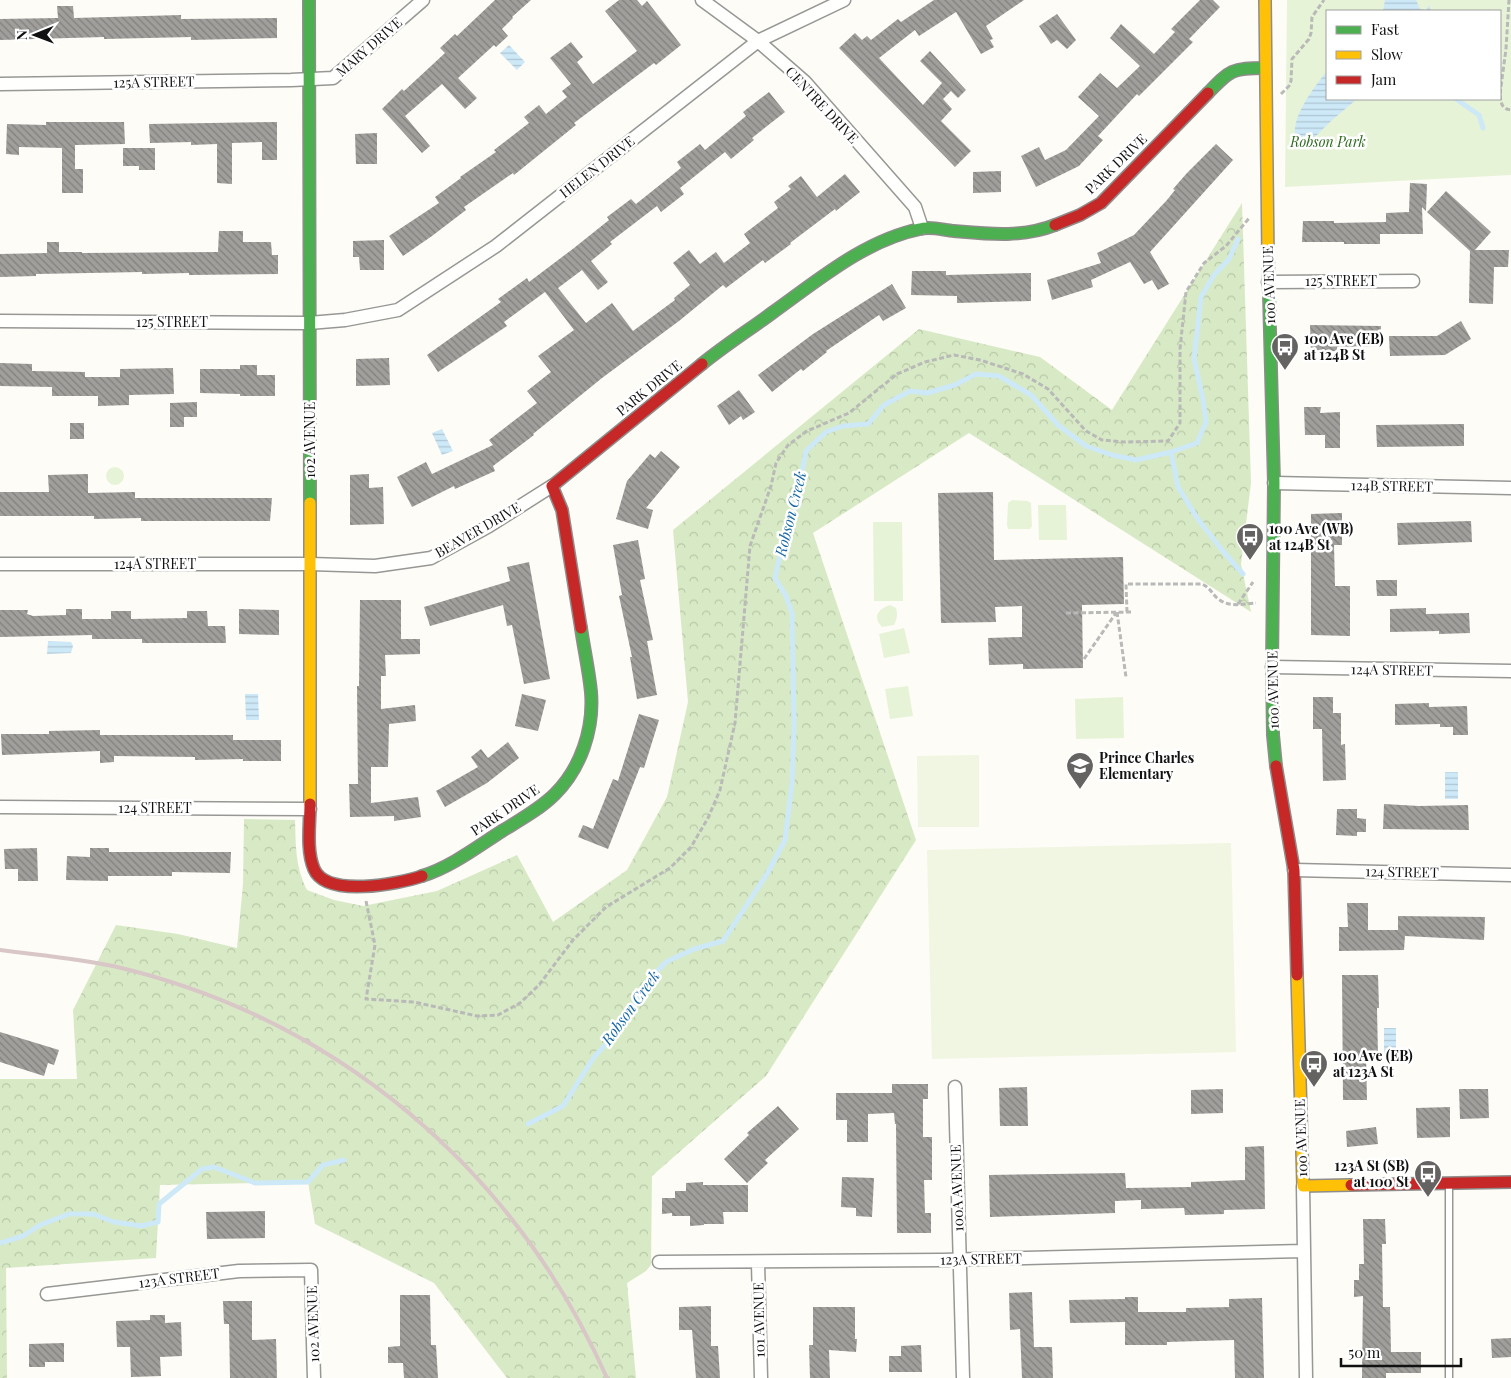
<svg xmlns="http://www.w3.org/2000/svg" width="1511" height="1378" font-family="'Playfair Display',serif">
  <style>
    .forest { fill: url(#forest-crowns) }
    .park { fill: #e7f3d7; fill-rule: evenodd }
    .pitch { fill: #f0f6e1 }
    .water { fill: url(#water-rules) }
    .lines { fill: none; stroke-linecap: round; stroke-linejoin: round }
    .stream { stroke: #cde8f7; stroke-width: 5 }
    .building { fill: url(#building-back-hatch) }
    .lane-casing { stroke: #979795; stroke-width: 9 }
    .street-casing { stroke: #979795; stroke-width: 15 }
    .fast-casing { stroke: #8e8d8b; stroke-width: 14 }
    .slow-casing { stroke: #8e8d8b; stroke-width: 14 }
    .jam-casing { stroke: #8e8d8b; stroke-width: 14 }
    .path { stroke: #b9b9b8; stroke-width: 3; stroke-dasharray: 5 2.5; stroke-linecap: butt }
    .lane { stroke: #fffffe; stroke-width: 6 }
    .street { stroke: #fffffe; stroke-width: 12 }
    .fast { stroke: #4caf50; stroke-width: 11 }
    .slow { stroke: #ffc107; stroke-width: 11 }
    .jam { stroke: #c62828; stroke-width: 11 }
    .rail { stroke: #d9c6c7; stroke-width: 4 }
    .labels { text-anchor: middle; stroke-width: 5; stroke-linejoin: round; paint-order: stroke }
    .street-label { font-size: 14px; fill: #111; stroke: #fff }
    .park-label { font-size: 14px; font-style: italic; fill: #2f6b1f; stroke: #fff }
    .poi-label { font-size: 14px; font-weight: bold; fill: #111; stroke: #fff; text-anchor: start }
    .water-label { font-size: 15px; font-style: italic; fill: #1768a6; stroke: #fff }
  </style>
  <defs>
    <pattern id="forest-crowns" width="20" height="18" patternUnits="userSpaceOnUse" patternTransform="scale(1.25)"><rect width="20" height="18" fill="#d8eac5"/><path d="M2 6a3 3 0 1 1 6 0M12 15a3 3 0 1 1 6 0" fill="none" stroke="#b8c8a8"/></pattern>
    <pattern id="water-rules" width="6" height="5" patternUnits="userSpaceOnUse" patternTransform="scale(1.25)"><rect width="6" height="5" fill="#cde8f7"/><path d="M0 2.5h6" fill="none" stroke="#afc6d3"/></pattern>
    <pattern id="building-back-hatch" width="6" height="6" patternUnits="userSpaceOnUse" patternTransform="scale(1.25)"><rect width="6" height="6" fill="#a19f9c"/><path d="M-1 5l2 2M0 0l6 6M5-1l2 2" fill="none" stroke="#82807e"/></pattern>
  </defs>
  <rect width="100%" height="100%" fill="#fdfcf7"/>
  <path class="forest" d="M1242 203 1251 483 1241 564 1251 612 969 433 813 533 916 840 766 1076 652 1176 651 1265 646 1271 627 1283 636 1378H507L434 1283 315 1224 308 1182 160 1185 156 1258 6 1268 7 1378H0V1079H77L73 1010 116 925 178 934 237 948 243 884 244 819 295 820C296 846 295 866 307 890L334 900 363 906 437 891 517 855 553 922 627 870 667 797 688 702 673 530 919 329 1040 357 1112 410Z"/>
  <path class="park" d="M1287 0H1511V175L1285 187ZM1327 11H1500V99H1327Z
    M106 476a9 9 0 1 1 18 0a9 9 0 1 1-18 0Z
    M1012 500 1028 501 1031 503 1032 526 1030 529H1008L1007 525 1008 503Z
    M1038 505H1066L1067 540H1039Z
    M873 522H902L903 601H874Z
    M890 605 896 608C898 615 897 619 894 625L882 627C872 617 878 609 890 605Z
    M904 628 910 653 884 658 879 634Z
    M908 686 913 716 890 719 885 689Z
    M1123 697 1124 738 1076 739 1075 699Z"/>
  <path class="pitch" d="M979 755V827H918L917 756Z
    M1231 843 1236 1052 932 1059 927 850Z"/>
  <path class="water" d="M1385 0H1416L1420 9 1426 10 1429 5 1431 11H1383Z
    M509 45 525 62 517 70 500 53Z
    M1327 71V99H1357L1331 121 1314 138 1301 141 1296 139C1289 119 1315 86 1327 71Z
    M442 429 453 451 442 455 432 433Z
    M48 641 71 642 73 646 71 653 47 654Z
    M245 694H258L259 720H246Z
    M1445 772H1458V799H1445Z
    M1384 1028H1396V1054H1384Z"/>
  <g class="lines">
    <path class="stream" d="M1456 99 1479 115 1483 128
      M1171 452 1178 487 1197 518 1222 550 1243 574
      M528 1124 563 1106 594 1057 615 1035 647 982 666 962 694 949 723 941 767 874 785 840 792 783 794 725 792 613 786 596 775 578 783 542 795 508 806 451 826 432 843 426 868 424 884 405 910 391 927 393 955 385 976 374 999 376 1031 395 1058 425 1086 446 1112 455 1136 460 1171 452 1197 443 1206 422 1203 400 1194 359 1201 297 1214 275 1229 259 1238 239
      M0 1243 23 1236 40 1225 69 1214H93L114 1222 141 1226 158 1222 159 1204 202 1169 214 1167 255 1183 308 1182 323 1165 344 1160"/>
  </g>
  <path class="building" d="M495 0H531L512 17 513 18 502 29 508 36 496 47 494 45 458 78 477 98 465 109 442 84 405 116 430 146 422 153 382 109 402 89 404 91 445 53 440 48 455 34 457 36Z
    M619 0H637L642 6 647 1 681 45 656 65 654 63 574 123 576 125 514 175 513 173 464 207 466 210 432 236 403 256 389 236 439 203 435 197 461 178 460 177 496 152 494 150 529 123 524 117 539 105 546 114 567 97 562 91 571 84 550 58 571 42 583 57 577 62 593 84 637 51 605 11Z
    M934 0H1024L986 26 993 39 990 40 994 47 981 54 956 12 919 36 915 30 879 58 923 105 942 83 920 61 930 51 966 90 958 98 951 91 943 99 952 109 941 121 971 151 955 167 839 48 855 33 862 40 867 36 871 40 898 19 901 22Z
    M1200 0H1213L1220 7 1189 39 1193 42 1139 96 1137 94 1098 136 1103 140 1079 166 1036 187 1021 156 1039 147 1045 160 1066 150 1099 116 1078 97 1100 73 1117 88 1140 66 1110 38 1121 24 1154 54 1175 32 1171 29Z
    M57 6H73L74 18 181 15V19L277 18V38L191 40V37L104 39V37L0 40V19L58 18Z
    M1057 14 1076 40 1067 49 1057 40 1051 44 1039 26Z
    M769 92 785 112 752 138 754 140 731 159 725 152 680 188 684 194 661 212 657 206 610 242 612 244 591 261 608 282 598 290 582 270 558 288 586 323 612 303 633 331 675 300 674 298 690 285 673 263 689 250 700 264 716 252 724 263 750 243 744 234 778 208 774 202 791 189 788 186 801 176 817 197 845 174 860 192 836 211 835 209 790 243 791 244 765 263 763 260 726 288 723 285 679 321 602 378 533 434 534 435 493 466 495 471 455 489 454 486 412 507 397 477 426 462 432 474 493 445 489 440 537 403 527 391 551 372 538 356 574 330 545 292 504 322 507 326 438 372 427 355 501 302 498 299 527 278 529 282 574 248 609 220 607 217 631 199 636 204 681 168 677 162 700 144 705 150 746 116 743 112Z
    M46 122H124L125 144 75 145V169H83V193H62V148L19 147V155L6 154 7 124 46 125Z
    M277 122V160H262V142L232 143V184L217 183V144L191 145V142L150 143 149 124Z
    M377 133V164H356L355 134Z
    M1216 144 1233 160 1150 252 1169 284 1158 290 1152 280 1144 284 1130 262 1091 280 1093 287 1052 300 1047 280 1101 263 1097 253 1134 235 1167 200 1175 190 1173 189 1187 173Z
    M123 148H155V170H139V166H123Z
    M1001 171V192L973 193V172Z
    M1410 183 1427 184 1426 211 1422 207 1423 234H1380V244H1344V242H1302L1303 221H1334V223L1386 222V213L1409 212Z
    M1446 191 1491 232 1475 250H1509L1508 267H1494L1493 304 1469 303 1470 251 1427 212Z
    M219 231H243V242H271L272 255H278V274L189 275V273L142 274V272L36 274V276L0 277V254L47 253V242H59V252H82V253L218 252Z
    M384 240V270H360L359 257H353V241Z
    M912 271H946V275L1031 273V301L957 303V296L911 295Z
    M892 284 906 308 883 321 879 315 826 351 827 352 803 371 801 369 772 392 758 375 813 334Z
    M1461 321 1471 339 1445 355 1390 356 1389 336H1437Z
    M1310 325 1381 326 1380 346 1337 347V351L1311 352Z
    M389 358 390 385 356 386V359Z
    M0 363 32 364V371L85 372V377H120V369L173 368 174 394 129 395V405L98 406V396H52V387L0 386Z
    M240 365H257V375H275V396H240V394L200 393V369H240Z
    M739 390 755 412 743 420 741 416 729 425 717 406Z
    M197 402V417H184V427H170V403Z
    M1304 407H1321L1320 413 1340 412V448H1325V435H1305Z
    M70 423H84V439H70Z
    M1464 424V446L1377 447 1376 425Z
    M661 451 680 467 646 508 653 510 648 529 616 519 627 481 650 454 655 458Z
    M88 474V493L135 492V498H272L270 521H141V518L94 519V516H0V492H49L48 475Z
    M369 474V488L383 487 384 524 350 525V475Z
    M993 492 994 560 1123 557 1124 604 1082 605 1083 668 1023 669V664L989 665 988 638 1022 637V606L995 607 996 622 941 623 938 493Z
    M1342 513V545H1334L1335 586H1350V636L1311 635V514Z
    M1471 521 1472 542 1398 545 1397 523Z
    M638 540 645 579 640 580 653 640 647 641 657 695 637 699 630 657H632L619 596 622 595 613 545Z
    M529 562 550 679 524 684 512 625 507 626 503 605 430 626 424 607 510 581 507 567Z
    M1376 580H1397V596H1377Z
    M360 600H401V639H420V654L385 655 386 676H381V709L415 705 416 721 389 724 388 767H371V803L418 797 421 817 394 821V816L350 817 349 784H358L357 686H359Z
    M1426 608V614L1469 613 1470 633 1439 634V631L1390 632V609Z
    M66 609H82V619H111V611H131V619L187 618V611H207L208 626H225L226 643H142V639H92V635L0 637V610H28L27 614 33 616 66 615Z
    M239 609 279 610V635L239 634Z
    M522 694 546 700 538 731 515 726Z
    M1313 697H1333V713H1341V745L1345 744 1346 780 1323 781 1322 729H1313Z
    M1429 703V707L1467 706 1468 735H1453V727H1440V724L1395 725V704Z
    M639 714 659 720 644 768 640 767 608 849 578 837 583 825 593 829 613 779 618 781Z
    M100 730V735H233V740H281V761H243V759L195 760V757L114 756V762L100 763V751L2 755 1 734H49V731Z
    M508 742 519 758 487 783 445 807 436 791 478 767 471 757 481 749 488 758Z
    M1384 804 1419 806 1468 805 1469 830 1383 829Z
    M1337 809H1357V818L1366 819V832H1357V836L1336 835Z
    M37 848 38 881H18V869H5L4 849Z
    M90 848H109V852H231L230 873 172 872V876H108V881L66 880 67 856 90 857Z
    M1347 903H1368V930H1398V916L1485 917 1484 940 1405 936 1404 950 1339 951V927H1348Z
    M1342 975H1378L1379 1008H1377L1378 1056H1366L1367 1100H1343Z
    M0 1032 59 1050 54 1065 48 1063 44 1076 0 1062Z
    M892 1084H928V1099H923V1137H932V1180H924L925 1213H931V1233H897L896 1124H895L894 1113 868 1114V1142H847V1120H836V1093H892Z
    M1027 1087 1028 1126H1000L999 1088Z
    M1223 1089V1113L1191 1114V1090Z
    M1459 1089H1488L1489 1118 1460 1119Z
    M778 1106 799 1129 765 1160 768 1163 747 1183 724 1159 749 1135 747 1133Z
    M1450 1107V1137L1417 1138 1416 1108Z
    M1376 1127 1378 1144 1347 1147 1346 1131Z
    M1264 1146 1265 1209 1224 1210V1214L1185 1215 1184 1208 1141 1209V1200L1115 1201V1213L990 1217 989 1175 1125 1173 1126 1188 1191 1187V1182L1245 1180V1147Z
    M842 1177 874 1178 872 1217 856 1216V1208L841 1207Z
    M703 1182V1185H748V1212H723L724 1224H704V1225L690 1226V1216H672V1213L662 1214V1198H675V1191H686V1183Z
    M265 1211V1238L207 1239 206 1212Z
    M1363 1219H1385L1386 1244H1382L1383 1307H1390L1391 1352H1421V1373H1386V1378H1362L1363 1296 1354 1297V1280H1359V1264H1364Z
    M1032 1292 1034 1347H1052L1053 1378H1022L1020 1329 1010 1330 1009 1293Z
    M400 1295H430L431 1345H436L438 1378H404L403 1363H388V1347L400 1346Z
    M1125 1297H1138V1312H1186V1308L1229 1307V1299L1262 1298 1264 1378H1235L1234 1340 1167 1342V1345H1125V1322L1070 1323 1069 1300 1125 1299Z
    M223 1301H252V1340L276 1339 277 1378H230L229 1324H224Z
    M711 1306V1346H718L720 1378H696L692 1330H679V1307Z
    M813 1307H855V1339H857L856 1352 829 1350 830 1378H810L809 1345H813Z
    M150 1315H165V1323L181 1322 182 1356 160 1357 161 1376 131 1377 130 1347H117L116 1321 150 1320Z
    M1511 1338V1357L1492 1358 1491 1339Z
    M64 1343V1362H45V1367H29V1344Z
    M921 1345 922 1372H889V1356H901V1346Z"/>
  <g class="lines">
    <defs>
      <path id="lane" d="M1449 1184V1378"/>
      <path id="street" d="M702 0 758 41 805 82 915 207 922 228
        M0 84 291 80 333 78 423 0
        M1268 282 1413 281
        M0 321 309 323 345 320 398 310 496 246 758 41 844 0
        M1274 483 1511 488
        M0 564H310L375 566 431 558 489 526 552 486
        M1272 667 1511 671
        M0 807 310 809
        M1294 870 1511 875
        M955 1087 963 1378
        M1303 1186 1306 1378
        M659 1262 942 1260 1303 1251
        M758 1263 761 1378
        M47 1294 239 1271 311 1270 314 1378"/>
      <path id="fast" d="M309 0 310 503
        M1208 93C1230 70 1232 68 1265 68
        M1268 256 1274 483 1272 667 1273 735 1276 766
        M702 364C724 346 749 330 772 313 817 281 865 240 920 229 930 226 943 230 954 231 988 234 1022 238 1055 225
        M422 876C451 867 477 847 502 831 520 820 540 809 555 794 581 768 594 729 591 692 589 671 584 649 581 628"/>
      <path id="slow" d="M1265 0 1268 256
        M310 503V804
        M1297 975 1303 1186 1351 1185"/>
      <path id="jam" d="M1055 225 1080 215 1101 203 1208 93
        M581 628 562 510 552 486 702 364
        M1276 766 1294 870 1297 975
        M310 804C310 824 306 850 314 869 326 898 399 884 422 876
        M1351 1185 1511 1182"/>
    </defs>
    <use href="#lane" class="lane-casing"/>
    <use href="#street" class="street-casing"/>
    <use href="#fast" class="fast-casing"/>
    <use href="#slow" class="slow-casing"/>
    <use href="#jam" class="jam-casing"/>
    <path class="path" d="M1281 94 1289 86 1291 81 1292 59 1309 39 1311 33 1312 17 1324 0
      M1500 94 1506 49 1509 0
      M1500 95C1501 104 1502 109 1511 110
      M1238 604 1253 582
      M1117 612 1126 677
      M1127 612 1126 584H1202C1210 588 1211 592 1217 598 1228 608 1243 604 1256 603
      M1066 613 1133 612
      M1084 659 1116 613
      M366 901 375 945 366 999 414 1002 477 1016 498 1015 520 1003 539 985 573 940 606 907 670 868 691 847 708 818 720 790 735 723 750 546 771 486 776 463 788 445 807 431 849 413 897 374 925 362 954 355 980 360 1023 374 1048 389 1086 431 1102 440 1125 442 1168 441 1180 423V349L1186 292 1204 263 1226 246 1250 217"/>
    <use href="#lane" class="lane"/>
    <use href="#street" class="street"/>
    <use href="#fast" class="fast"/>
    <use href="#slow" class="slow"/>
    <use href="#jam" class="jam"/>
    <path class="rail" d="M0 950C38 955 76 958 113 966 337 1018 514 1169 607 1378"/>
  </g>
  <defs>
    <symbol id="bus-pin" viewBox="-11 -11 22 30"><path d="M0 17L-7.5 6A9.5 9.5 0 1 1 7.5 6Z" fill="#646362" stroke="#fff"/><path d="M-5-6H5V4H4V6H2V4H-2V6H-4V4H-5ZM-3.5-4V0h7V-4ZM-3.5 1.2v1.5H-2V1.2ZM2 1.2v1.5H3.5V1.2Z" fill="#fff"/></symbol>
    <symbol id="school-pin" viewBox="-11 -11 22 30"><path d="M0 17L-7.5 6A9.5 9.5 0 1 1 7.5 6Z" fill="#646362" stroke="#fff"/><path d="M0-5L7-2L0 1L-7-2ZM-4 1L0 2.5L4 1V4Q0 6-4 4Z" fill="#fff"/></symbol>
  </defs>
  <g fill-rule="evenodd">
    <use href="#bus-pin" x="1269" y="331" width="32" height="43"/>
    <use href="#bus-pin" x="1234" y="521" width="32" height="43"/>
    <use href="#school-pin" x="1064" y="750" width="32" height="43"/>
    <use href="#bus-pin" x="1298" y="1048" width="32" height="43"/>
    <use href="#bus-pin" x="1412" y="1158" width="32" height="43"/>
  </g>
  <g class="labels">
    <g class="street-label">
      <text transform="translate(369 47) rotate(-41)" y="5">MARY DRIVE</text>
      <text transform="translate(154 82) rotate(-1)" y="5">125A STREET</text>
      <text transform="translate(822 105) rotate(47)" y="5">CENTRE DRIVE</text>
      <text transform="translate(1116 164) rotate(-44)" y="5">PARK DRIVE</text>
      <text transform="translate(597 167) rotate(-38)" y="5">HELEN DRIVE</text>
      <text x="1341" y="286">125 STREET</text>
      <text transform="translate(1269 285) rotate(-92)" y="5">100 AVENUE</text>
      <text x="172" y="327">125 STREET</text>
      <text transform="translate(649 388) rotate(-39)" y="5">PARK DRIVE</text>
      <text transform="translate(310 440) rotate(-90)" y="5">102 AVENUE</text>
      <text transform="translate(1392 486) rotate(1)" y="5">124B STREET</text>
      <text transform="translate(478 530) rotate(-30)" y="5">BEAVER DRIVE</text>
      <text x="155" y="569">124A STREET</text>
      <text transform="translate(1392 670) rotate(1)" y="5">124A STREET</text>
      <text transform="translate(1273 690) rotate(-91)" y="5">100 AVENUE</text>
      <text x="155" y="813">124 STREET</text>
      <text transform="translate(505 810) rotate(-34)" y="5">PARK DRIVE</text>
      <text transform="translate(1402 872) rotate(1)" y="5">124 STREET</text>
      <text transform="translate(1301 1138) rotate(-92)" y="5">100 AVENUE</text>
      <text transform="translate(957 1188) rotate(-92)" y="5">100A AVENUE</text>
      <text transform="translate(981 1259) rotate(-1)" y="5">123A STREET</text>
      <text transform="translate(179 1278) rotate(-7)" y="5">123A STREET</text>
      <text transform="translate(759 1320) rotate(-91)" y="5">101 AVENUE</text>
      <text transform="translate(313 1324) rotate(-92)" y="5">102 AVENUE</text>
    </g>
    <g class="park-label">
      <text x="1328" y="147">Robson Park</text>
    </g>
    <g class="poi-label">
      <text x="1304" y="344">100 Ave (EB)<tspan x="1304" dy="16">at 124B St</tspan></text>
      <text x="1269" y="534">100 Ave (WB)<tspan x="1269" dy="16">at 124B St</tspan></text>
      <text x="1099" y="763">Prince Charles<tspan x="1099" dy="16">Elementary</tspan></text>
      <text x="1333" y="1061">100 Ave (EB)<tspan x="1333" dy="16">at 123A St</tspan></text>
      <text x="1409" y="1171" text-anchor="end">123A St (SB)<tspan x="1409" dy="16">at 100 St</tspan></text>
    </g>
    <g class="water-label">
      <text transform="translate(791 514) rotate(-76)" y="5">Robson Creek</text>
      <text transform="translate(631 1008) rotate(-54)" y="5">Robson Creek</text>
    </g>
  </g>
  <rect x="1326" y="10" width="175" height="90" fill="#ffffff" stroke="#a0a0a0"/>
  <rect x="1336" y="26" width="25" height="8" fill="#4caf50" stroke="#a0a0a0"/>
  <text x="1371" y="35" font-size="15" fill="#111111">Fast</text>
  <rect x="1336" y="51" width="25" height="8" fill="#ffc107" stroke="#a0a0a0"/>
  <text x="1371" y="60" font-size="15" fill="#111111">Slow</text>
  <rect x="1336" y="76" width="25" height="8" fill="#c62828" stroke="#a0a0a0"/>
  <text x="1371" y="85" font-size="15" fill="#111111">Jam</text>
  <g transform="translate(35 35) rotate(269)" stroke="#ffffff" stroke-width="4" paint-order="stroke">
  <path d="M0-4L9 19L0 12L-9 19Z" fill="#111111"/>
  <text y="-8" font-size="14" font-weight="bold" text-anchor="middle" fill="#111111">N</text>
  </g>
  <path d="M1341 1358v8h120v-8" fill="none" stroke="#111111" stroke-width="2.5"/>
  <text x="1348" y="1358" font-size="15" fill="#111111" stroke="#ffffff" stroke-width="4" paint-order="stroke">50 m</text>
</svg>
